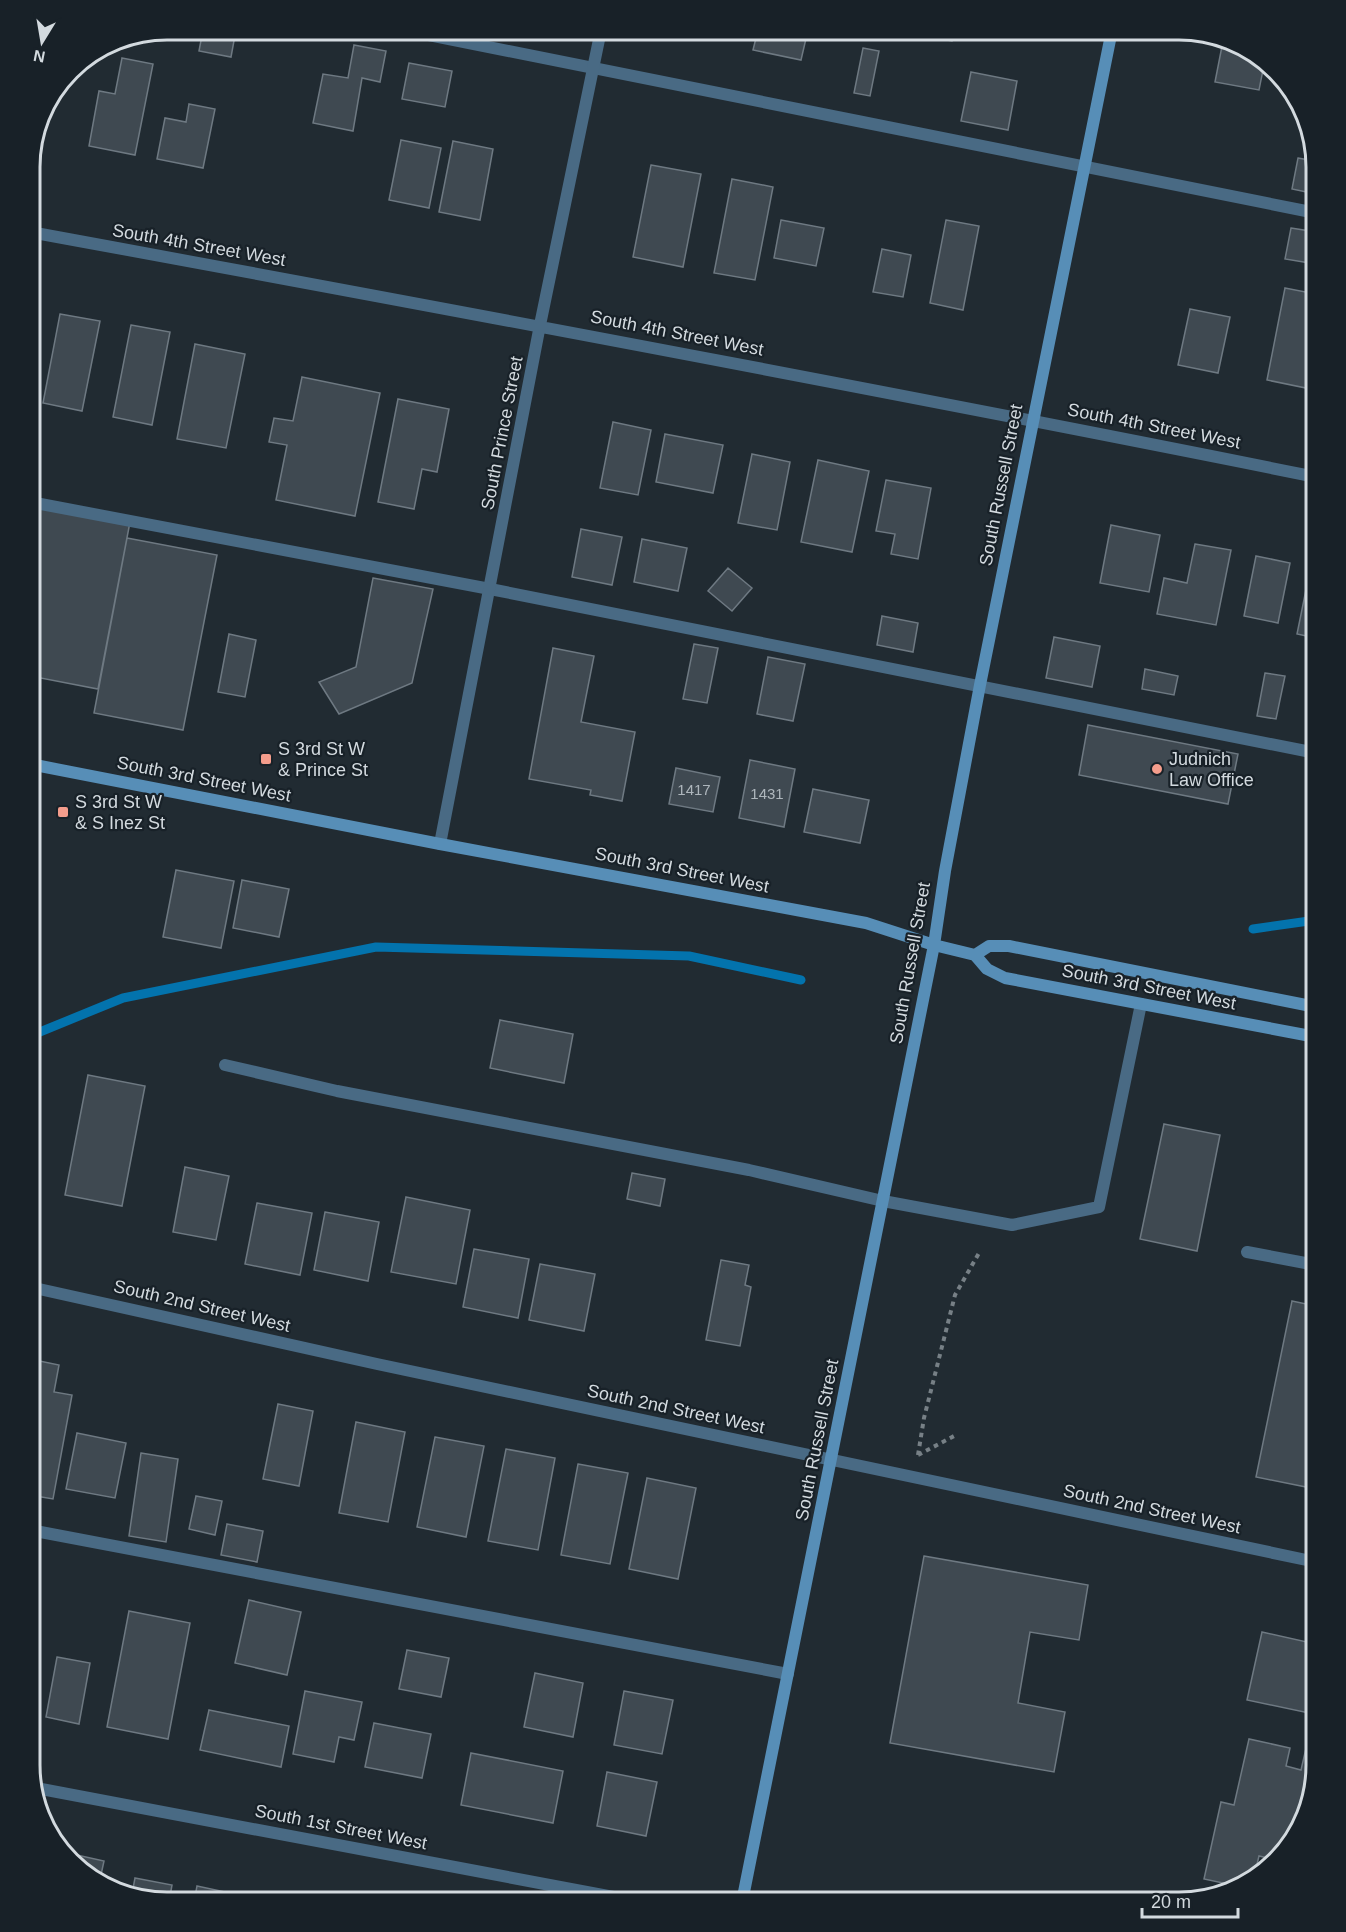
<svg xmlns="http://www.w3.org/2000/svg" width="1346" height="1932" font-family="Arial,sans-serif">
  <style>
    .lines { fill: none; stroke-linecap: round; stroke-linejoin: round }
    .stream { stroke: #0373ad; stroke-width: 9 }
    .building { fill: #3f4951; stroke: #6e7982; stroke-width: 1.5 }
    .path { stroke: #778086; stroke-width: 4; stroke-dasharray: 4.5 4.5; stroke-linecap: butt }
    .service { stroke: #496a84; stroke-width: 12 }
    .minor { stroke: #496a84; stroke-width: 12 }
    .secondary { stroke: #578eb7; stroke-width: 12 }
    .poi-dot { fill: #f49d8c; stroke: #182128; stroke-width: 2 }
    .labels { text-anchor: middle; stroke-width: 4.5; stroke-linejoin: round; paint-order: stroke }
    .number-label { font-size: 15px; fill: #aeb6bc }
    .street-label { font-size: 18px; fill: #d3dadf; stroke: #182128 }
    .poi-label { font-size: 18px; fill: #d3dadf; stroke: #182128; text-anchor: start }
    .rim { fill: none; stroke: #d3dadf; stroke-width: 3 }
  </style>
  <rect width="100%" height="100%" fill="#212b32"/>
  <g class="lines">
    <path class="stream" d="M1253 929 1316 920
      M30 1036 123 998 376 947 689 956 801 980"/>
  </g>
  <path class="building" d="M203 30H236L231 57 199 51Z
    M758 30H808L801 60 753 50Z
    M918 30H954L952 41 917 35Z
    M1223 41 1248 49 1264 65 1259 90 1215 82Z
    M354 45 386 51 380 82 362 78 353 131 313 123 323 74 348 78Z
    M863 48 879 51 870 96 854 93Z
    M122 58 153 64 135 155 89 146 99 91 115 94Z
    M409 63 452 71 445 107 402 99Z
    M971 72 1017 81 1008 130 961 121Z
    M189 104 215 109 203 168 157 159 165 118 186 122Z
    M401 140 441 148 429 208 389 200Z
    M453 141 493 149 480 220 439 212Z
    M1298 158 1314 161 1316 194 1292 189Z
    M651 165 701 174 683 267 633 257Z
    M732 179 773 187 755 280 714 273Z
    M781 220 824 228 816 266 774 258Z
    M946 220 979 226 963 310 930 303Z
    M1291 228 1316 232V264L1285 259Z
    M882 249 911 255 903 297 873 292Z
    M1285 288 1316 294V337L1306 388 1267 380Z
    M1190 309 1230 317 1218 373 1178 365Z
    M60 314 100 321 82 411 43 403Z
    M131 325 170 332 152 425 113 417Z
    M195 344 245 354 226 448 177 439Z
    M302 377 380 393 355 516 276 500 287 445 269 442 274 418 293 421Z
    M398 399 449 409 437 472 422 469 414 509 378 502Z
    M613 422 651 430 638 495 600 488Z
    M665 434 723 445 713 493 656 482Z
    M752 454 790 462 777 530 738 523Z
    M818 460 869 471 852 552 801 542Z
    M886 480 931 488 918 559 891 554 895 534 876 531Z
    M30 503 130 522 98 689 30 676Z
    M1111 525 1160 535 1149 592 1100 583Z
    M581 529 622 537 612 585 572 577Z
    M127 538 217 555 183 730 94 713Z
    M642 539 687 548 678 591 634 582Z
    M1195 544 1231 550 1216 625 1157 614 1164 578 1187 583Z
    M1256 556 1290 563 1278 623 1244 616Z
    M728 568 752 588 732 611 708 591Z
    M1309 575 1316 577V638L1297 634Z
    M373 578 433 589 412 683 339 714 319 682 356 667Z
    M882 616 918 623 913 652 877 645Z
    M229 634 256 640 245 697 218 692Z
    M1054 637 1100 646 1092 687 1046 678Z
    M694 644 718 648 707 703 683 699Z
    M553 648 594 656 581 722 635 732 622 801 590 795 591 790 529 779Z
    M768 657 805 664 793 721 757 714Z
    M1145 669 1178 676 1174 695 1142 689Z
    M1265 673 1285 676 1276 719 1257 716Z
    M1088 725 1238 754 1228 804 1079 775Z
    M750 760 795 769 784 827 739 818Z
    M676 768 720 777 713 812 669 804Z
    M813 789 869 800 860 843 804 832Z
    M176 870 234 881 221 948 163 937Z
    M242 880 289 889 279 937 233 928Z
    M500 1020 573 1034 564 1083 490 1068Z
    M88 1075 145 1086 122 1206 65 1195Z
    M1164 1124 1220 1135 1197 1251 1140 1239Z
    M185 1167 229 1176 216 1240 173 1232Z
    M632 1173 665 1179 660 1206 627 1199Z
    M406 1197 470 1210 456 1284 391 1272Z
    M257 1203 312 1213 300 1275 245 1264Z
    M325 1212 379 1222 368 1281 314 1270Z
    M474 1249 529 1259 518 1318 463 1307Z
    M721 1260 749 1265 745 1285 751 1287 740 1346 706 1340Z
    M540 1264 595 1274 584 1331 529 1320Z
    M1292 1301 1316 1306V1489L1256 1477Z
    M30 1359 59 1365 54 1392 72 1395 53 1499 30 1495Z
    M278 1404 313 1411 299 1486 263 1479Z
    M356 1422 405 1432 388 1522 339 1513Z
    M77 1433 126 1443 115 1498 66 1489Z
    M435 1437 484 1446 466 1537 417 1527Z
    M506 1449 555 1458 538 1550 488 1541Z
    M141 1453 178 1459 166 1542 129 1536Z
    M578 1464 628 1473 610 1564 561 1555Z
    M647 1478 696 1488 678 1579 629 1569Z
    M196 1496 222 1501 215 1535 189 1529Z
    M227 1524 263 1531 257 1562 221 1555Z
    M924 1556 1088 1585 1079 1640 1030 1632 1018 1703 1065 1712 1054 1772 890 1743Z
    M30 1578 40 1580 30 1632Z
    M249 1600 301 1612 287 1675 235 1663Z
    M129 1611 190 1623 168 1739 107 1727Z
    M1262 1632 1316 1644V1765L1297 1834 1272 1859 1259 1856 1254 1877 1248 1883 1237 1886 1204 1879 1221 1802 1234 1805 1249 1739 1290 1748 1286 1766 1301 1770 1314 1714 1247 1700Z
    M407 1650 449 1658 441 1697 399 1689Z
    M57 1657 90 1663 79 1724 46 1717Z
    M535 1673 583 1683 573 1737 524 1727Z
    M305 1691 362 1702 354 1740 339 1737 334 1762 293 1754Z
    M624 1691 673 1700 662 1754 614 1745Z
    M209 1710 289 1726 281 1767 200 1750Z
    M374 1723 431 1734 422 1778 365 1767Z
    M471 1753 563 1771 553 1823 461 1805Z
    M607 1772 657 1782 646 1836 597 1826Z
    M68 1853 104 1861 99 1884Z
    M135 1878 172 1885 169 1902H158L132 1894Z
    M197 1886 244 1896 243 1902H194Z"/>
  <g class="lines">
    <path class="path" d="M918 1455 924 1418 955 1295 979 1253
      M918 1455 956 1435"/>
    <path class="service" d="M404 30C708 89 1012 154 1316 213
      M30 502 490 589 1316 753
      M225 1065 337 1091 749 1170 883 1201 1012 1225 1099 1207 1141 1004
      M1247 1252 1316 1265
      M30 1530 788 1674"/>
    <path class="minor" d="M30 232C460 311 888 391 1316 477
      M440 844 540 325 601 30
      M30 1287 377 1364 1316 1562
      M36 1788 640 1902"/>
    <path class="secondary" d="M30 764 440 844 866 923 934 945 975 955 987 969 1005 978 1316 1037
      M975 955 989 946H1009L1316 1007
      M742 1902 934 945 945 871 980 685 1112 30"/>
  </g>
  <g class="poi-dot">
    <rect x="260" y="753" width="12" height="12" rx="3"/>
    <circle cx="1157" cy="769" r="6"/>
    <rect x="57" y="806" width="12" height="12" rx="3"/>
  </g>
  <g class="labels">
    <g class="number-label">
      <text x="694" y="795">1417</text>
      <text x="767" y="799">1431</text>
    </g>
    <g class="street-label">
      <text transform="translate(199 245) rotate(10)" y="6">South 4th Street West</text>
      <text transform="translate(677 333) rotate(11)" y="6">South 4th Street West</text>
      <text transform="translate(1154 426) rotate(11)" y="6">South 4th Street West</text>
      <text transform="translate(502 433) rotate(-79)" y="6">South Prince Street</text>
      <text transform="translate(1001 485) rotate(-79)" y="6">South Russell Street</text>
      <text transform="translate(204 779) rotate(11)" y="6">South 3rd Street West</text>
      <text transform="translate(682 870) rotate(11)" y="6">South 3rd Street West</text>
      <text transform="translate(910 963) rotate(-80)" y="6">South Russell Street</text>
      <text transform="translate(1149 987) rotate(11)" y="6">South 3rd Street West</text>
      <text transform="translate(202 1306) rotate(13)" y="6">South 2nd Street West</text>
      <text transform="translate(676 1409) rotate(12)" y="6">South 2nd Street West</text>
      <text transform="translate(817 1440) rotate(-79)" y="6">South Russell Street</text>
      <text transform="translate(1152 1509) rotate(12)" y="6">South 2nd Street West</text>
      <text transform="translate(341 1827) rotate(11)" y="6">South 1st Street West</text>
    </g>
    <g class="poi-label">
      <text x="278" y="755">S 3rd St W<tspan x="278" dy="21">&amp; Prince St</tspan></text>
      <text x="1169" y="765">Judnich<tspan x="1169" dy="21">Law Office</tspan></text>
      <text x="75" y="808">S 3rd St W<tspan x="75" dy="21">&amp; S Inez St</tspan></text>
    </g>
  </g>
  <path d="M0 0H1346V1932H0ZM167 40H1179A127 127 0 0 1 1306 167V1765A127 127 0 0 1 1179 1892H167A127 127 0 0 1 40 1765V167A127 127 0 0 1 167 40Z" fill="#182128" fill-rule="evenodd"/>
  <path class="rim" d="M167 40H1179A127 127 0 0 1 1306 167V1765A127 127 0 0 1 1179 1892H167A127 127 0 0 1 40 1765V167A127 127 0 0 1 167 40Z"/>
  <g transform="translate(42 42) rotate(191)" stroke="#182128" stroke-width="4.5" paint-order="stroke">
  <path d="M0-4.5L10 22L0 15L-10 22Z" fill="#d3dadf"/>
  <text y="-9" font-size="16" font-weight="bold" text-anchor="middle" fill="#d3dadf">N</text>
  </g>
  <path d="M1142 1908v9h96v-9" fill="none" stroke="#d3dadf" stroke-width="3"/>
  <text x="1151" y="1908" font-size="18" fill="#d3dadf" stroke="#182128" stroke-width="4.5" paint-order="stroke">20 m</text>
</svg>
